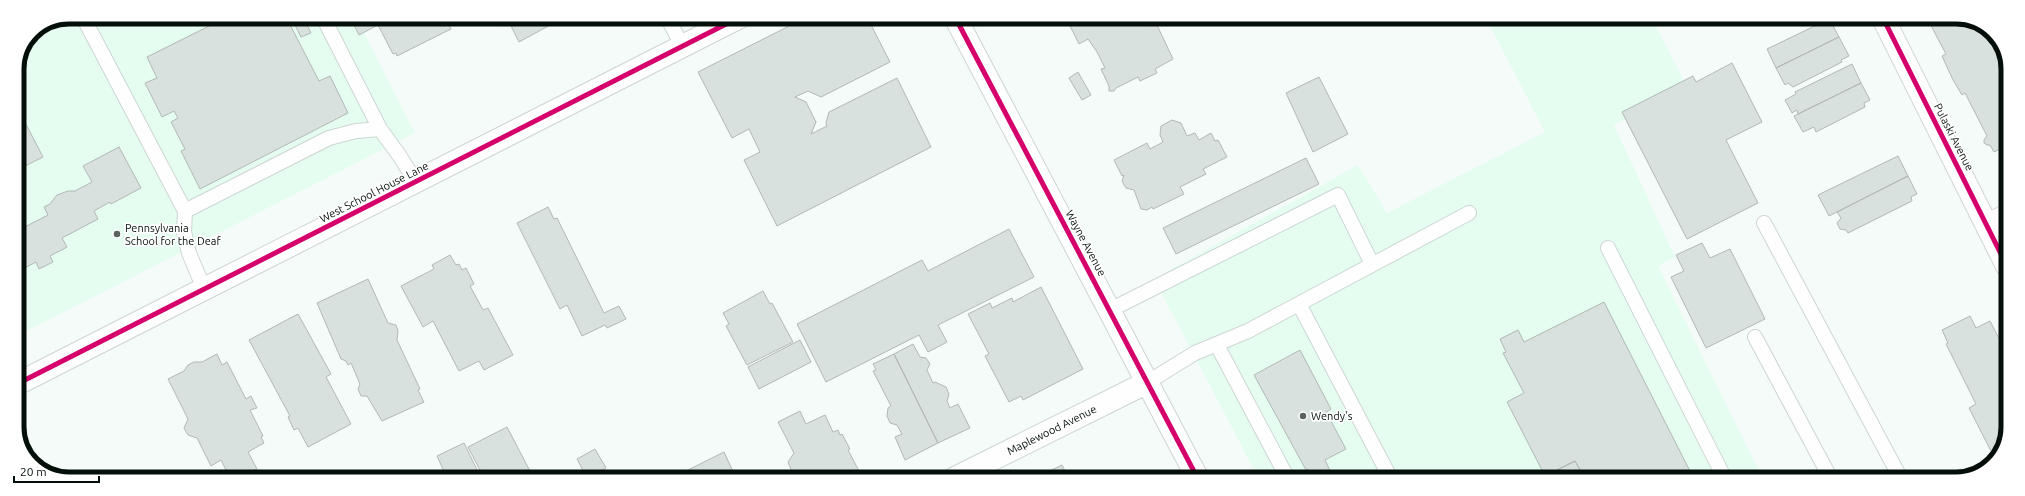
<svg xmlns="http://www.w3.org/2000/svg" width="2025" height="496" font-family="Ubuntu,sans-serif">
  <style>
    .built { fill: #e5fdf1 }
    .building { fill: #d8e1dd; stroke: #b1b8b5 }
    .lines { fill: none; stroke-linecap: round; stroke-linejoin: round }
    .service-casing { stroke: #cdd6d2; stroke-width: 16 }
    .minor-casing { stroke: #cdd6d2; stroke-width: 24 }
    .secondary-casing { stroke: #cdd6d2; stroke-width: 24 }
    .service { stroke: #fefefe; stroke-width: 14 }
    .minor { stroke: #fefefe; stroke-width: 22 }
    .secondary { stroke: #fefefe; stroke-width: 22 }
    .cycleway-casing { stroke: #fff; stroke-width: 8 }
    .cycleway { stroke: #d6006c; stroke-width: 5 }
    .poi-dot { fill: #59625d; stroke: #fff; stroke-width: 1.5 }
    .labels { text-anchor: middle; stroke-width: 3.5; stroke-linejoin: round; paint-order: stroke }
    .street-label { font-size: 11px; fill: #050f0a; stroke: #fff }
    .poi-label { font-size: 11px; fill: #050f0a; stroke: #fff; text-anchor: start }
    .rim { fill: none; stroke: #050f0a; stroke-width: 5 }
  </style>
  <rect width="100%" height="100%" fill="#f5fbf8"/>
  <path class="built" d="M69 17H356L415 133 17 336V69L32 32Z
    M1486 18H1652L1687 87 1614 125 1675 257 1658 266 1763 479H1259L1154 279 1358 165 1387 213 1545 132Z"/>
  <path class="building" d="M227 17H286L319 81 330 76 348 113 200 189 181 151 185 149 171 122 178 118 174 111 162 117 145 83 157 78 147 57Z
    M291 17H303L311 33 301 37Z
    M350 17H445L451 29 397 56 396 53 393 54 378 25 359 35Z
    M493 17H560L551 22 552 24 519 42 508 20 498 26Z
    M807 17H867L890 62 821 97 808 91 795 97 806 102 816 122 811 134 827 126 826 123 829 112 897 78 931 147 777 226 744 160 760 152 749 129 732 138 698 72Z
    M1066 18H1153L1147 21 1150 26 1156 23 1173 59 1155 69 1157 73 1140 81 1138 77 1116 88 1114 91H1109V86L1101 69 1105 68 1097 52 1088 39 1079 44Z
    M1927 18H1967L1995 35 2008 65V145L1994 152 1990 145H1987L1984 143V140L1987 136 1965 93 1962 95 1953 80 1942 56 1946 54Z
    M1830 20 1839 37 1776 68 1767 49 1823 22 1824 23Z
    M1839 37 1849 56 1841 60 1842 62 1793 87 1788 83 1785 85 1776 68Z
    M1732 63 1762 122 1726 140 1758 203 1687 239 1622 112 1693 76 1696 82Z
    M1852 64 1861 83 1798 114 1797 110 1792 113 1785 100 1796 94 1795 92Z
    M1078 72 1091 95 1082 100 1069 78Z
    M1319 77 1348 134 1313 152 1286 93Z
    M1861 83 1870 100 1864 103 1865 107 1816 132 1814 127 1803 132 1794 116Z
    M17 107 43 157 17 170Z
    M1172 120 1181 123 1187 136 1195 133 1199 140 1211 133 1215 141 1218 140 1227 157 1203 169 1206 174 1180 187 1184 194 1153 209 1152 207 1147 210 1141 209 1134 190 1126 188 1122 181 1124 175 1122 176 1114 160 1147 143 1150 149 1163 142 1160 135 1161 126Z
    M119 147 141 188 111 204 110 202 94 211 98 219 62 238 67 247 50 256 53 262 39 269 36 262 17 272V231L48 215 44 207 50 204 57 195 68 191H75L92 182 83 166Z
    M1898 156 1908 176 1829 216 1818 195Z
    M1306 158 1319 184 1176 254 1163 228Z
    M1908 176 1917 194 1911 197 1912 201 1848 233 1846 230 1840 229 1837 223 1841 218 1837 212Z
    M548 207 554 219 557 218 604 313 619 306 626 319 607 328 605 325 582 336 567 305 560 309 517 223Z
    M1009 229 1034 277 938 325 947 342 928 352 919 335 826 382 797 324 922 260 928 271Z
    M1702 243 1710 258 1730 249 1765 319 1706 348 1671 277 1684 271 1676 255Z
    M450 255 456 265 459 264 462 270 466 268 474 284 470 286 483 310 488 308 513 355 484 370 479 361 459 371 433 321 423 327 401 286 434 269 432 265Z
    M368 279 388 323 396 325 398 331 397 340 420 389 418 390 424 402 382 421 367 396H361L358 389 360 384 351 363 348 365 346 361 341 359 317 303Z
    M1041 287 1083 369 1023 400 1021 396 1009 402 985 356 989 354 968 314 990 303 992 308 1012 298 1013 302Z
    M763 291 770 304 772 303 793 342 747 365 726 326 729 324 723 313Z
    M1604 302 1694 479H1585L1575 461 1545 476 1507 402 1524 393 1503 353 1506 352 1500 339 1518 330 1524 342Z
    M298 314 331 374 326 377 351 424 308 447 298 428 294 430 288 417 290 416 249 340Z
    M1970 316 1976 328 1990 321 2007 354V438L1998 453 1993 455 1969 408 1976 404 1946 344 1948 343 1942 330Z
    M800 340 811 362 759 389 748 367Z
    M913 344 920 357 926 358 930 364 927 370 933 383 935 382 946 387 949 394 947 401 950 408 958 404 970 428 938 443 894 354Z
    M1300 350 1331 409 1326 412 1346 449 1325 460 1334 479H1313L1308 469 1306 470 1254 375Z
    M217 354 222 365 227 362 246 399 251 396 257 408 250 410 263 436 261 437 264 443 248 452 257 469 239 478H230L221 460 211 466 197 438 188 435 184 428 188 419 168 379 184 371 188 365 194 362H202Z
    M894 354 938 443 905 460 895 437 902 434 897 425 890 423 887 416 888 408 891 406 873 371 876 370 873 364Z
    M800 411 806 424 825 415 833 432 838 430 840 435 842 434 850 449 848 450 859 471 855 478H794L802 475 792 472 788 462 794 453 778 422Z
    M507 427 531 473 521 478H484L468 447Z
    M464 443 481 478H447L437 456Z
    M595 449 606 468 587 478 577 459Z
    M724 452 736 478H685L682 473Z
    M1575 461 1585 479H1547L1545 476Z
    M1062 465 1069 479 1035 478Z"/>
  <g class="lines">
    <defs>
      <path id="service" d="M83 17 185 211
        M323 17 380 129 399 155 416 182
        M667 17 683 47
        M1764 223 1901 479
        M1608 248 1725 479
        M204 289 189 253 184 232 185 211 329 138 356 131 380 129
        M1299 304 1391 479
        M1110 310 1338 195 1372 264
        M1755 337 1831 479
        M1217 345 1288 479
        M1148 382 1195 353 1248 331 1469 213"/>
      <g id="minor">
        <path d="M1883 18 2007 266"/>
        <path d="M1987 225 2008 215"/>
        <path d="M17 384 740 17"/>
        <path id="s1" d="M955 478 1148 382"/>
      </g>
      <path id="secondary" d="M955 17 1198 479"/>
    </defs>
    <use href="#service" class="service-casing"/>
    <use href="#minor" class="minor-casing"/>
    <use href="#secondary" class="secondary-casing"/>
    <use href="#service" class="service"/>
    <use href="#minor" class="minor"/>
    <use href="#secondary" class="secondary"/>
    <defs>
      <path id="cycleway" d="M955 17 1198 479
        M1883 18 2007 266
        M17 384 740 17"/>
    </defs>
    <use href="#cycleway" class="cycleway-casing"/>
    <use href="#cycleway" class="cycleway"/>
  </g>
  <g class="poi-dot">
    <circle cx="117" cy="234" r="4"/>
    <circle cx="1303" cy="416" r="4"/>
  </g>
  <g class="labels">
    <g class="street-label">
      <text transform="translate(1954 137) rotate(63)" y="4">Pulaski Avenue</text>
      <text transform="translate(374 192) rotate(-27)" y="4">West School House Lane</text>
      <text transform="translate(1086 243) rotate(62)" y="4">Wayne Avenue</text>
      <text dy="4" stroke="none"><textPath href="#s1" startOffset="108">Maplewood Avenue</textPath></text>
    </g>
    <g class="poi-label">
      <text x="125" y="232">Pennsylvania<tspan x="125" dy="13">School for the Deaf</tspan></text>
      <text x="1311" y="420">Wendy's</text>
    </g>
  </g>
  <path d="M0 0H2025V496H0ZM69 24H1956A45 45 0 0 1 2001 69V427A45 45 0 0 1 1956 472H69A45 45 0 0 1 24 427V69A45 45 0 0 1 69 24Z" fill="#fff" fill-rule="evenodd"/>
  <path class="rim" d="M69 24H1956A45 45 0 0 1 2001 69V427A45 45 0 0 1 1956 472H69A45 45 0 0 1 24 427V69A45 45 0 0 1 69 24Z"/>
  <path d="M14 476v6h85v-6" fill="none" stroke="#050f0a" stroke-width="2"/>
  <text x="20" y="476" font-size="12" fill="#050f0a" stroke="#ffffff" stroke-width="3" paint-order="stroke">20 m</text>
</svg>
